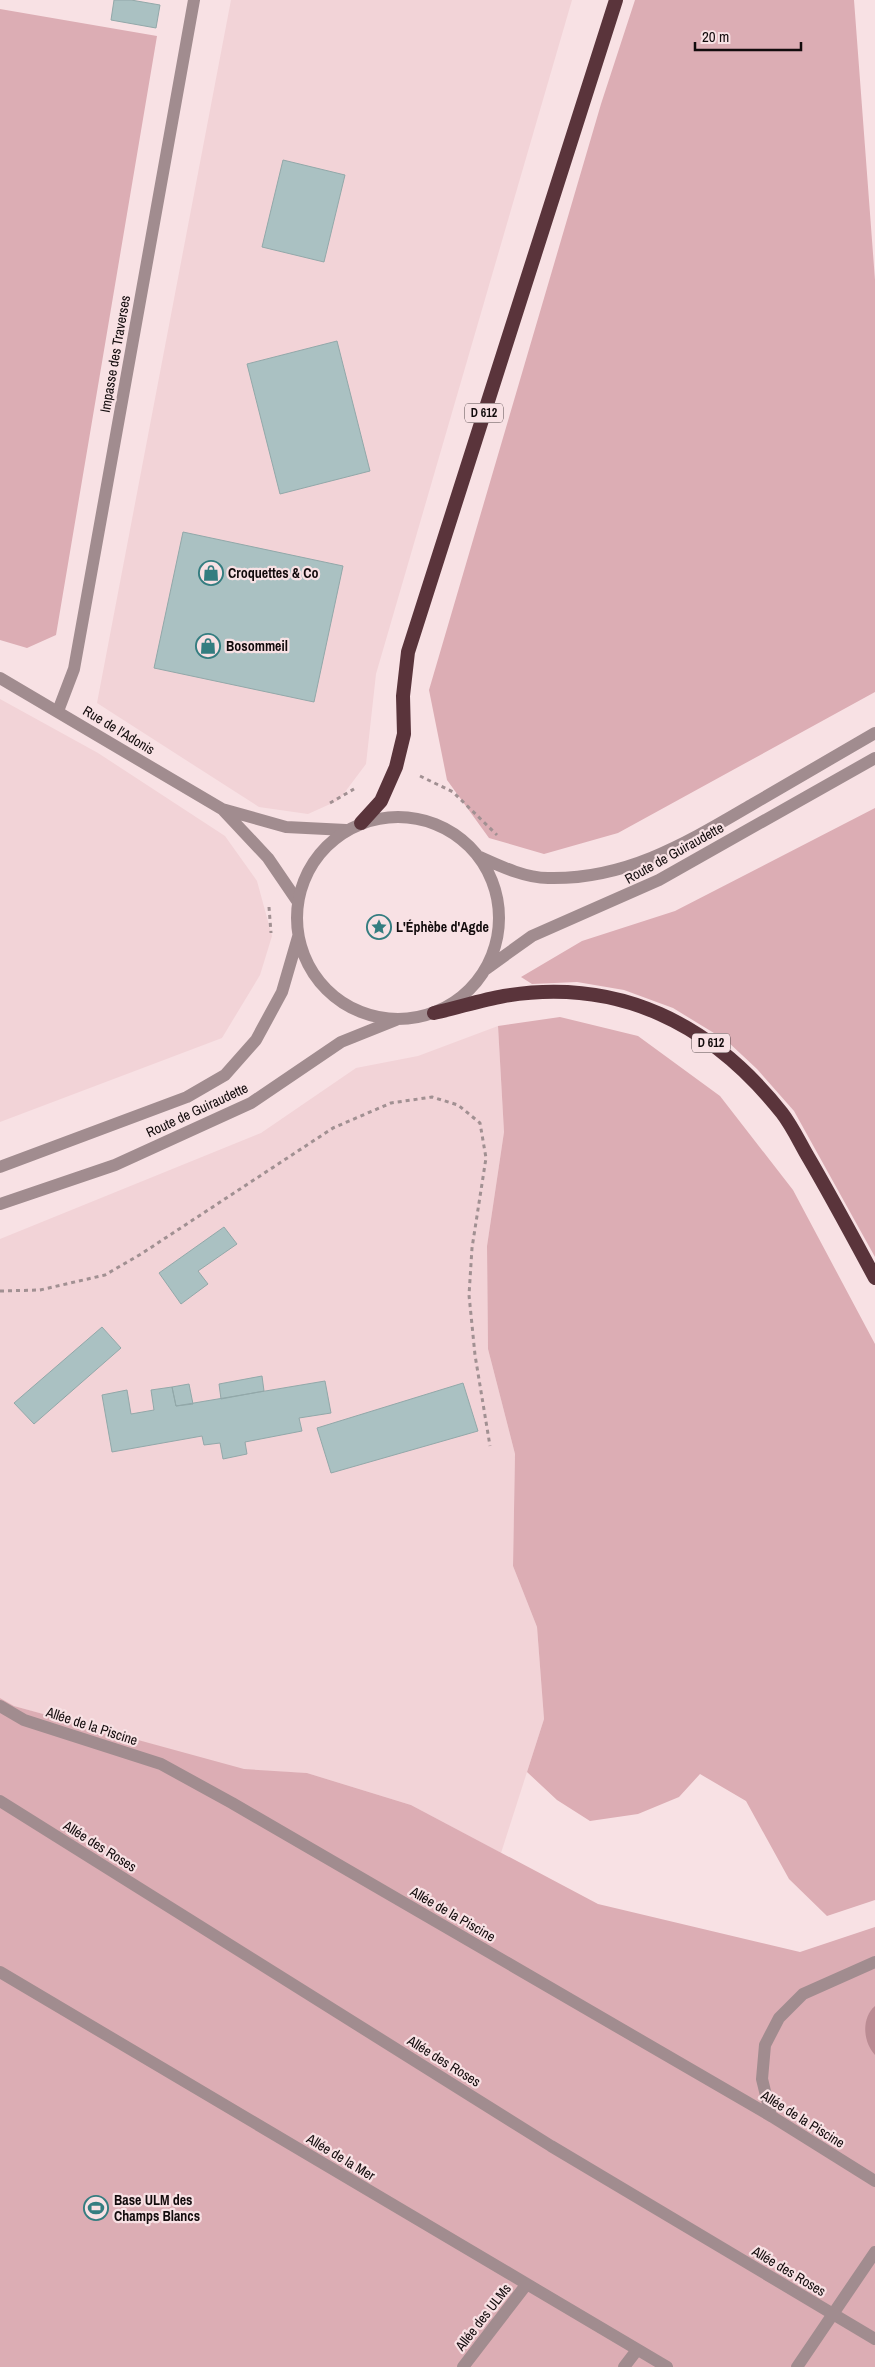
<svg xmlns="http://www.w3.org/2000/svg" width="875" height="2367" font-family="'Archivo Narrow',sans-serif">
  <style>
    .built { fill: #f2d3d7 }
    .green { fill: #dcadb4 }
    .water { fill: #bb8b93 }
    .building { fill: #aac1c2; stroke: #92a8a9 }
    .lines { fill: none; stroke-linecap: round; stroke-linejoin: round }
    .path { stroke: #a19092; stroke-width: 3; stroke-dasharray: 4 4; stroke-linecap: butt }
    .service { stroke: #a18c8f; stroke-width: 12 }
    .minor { stroke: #a18c8f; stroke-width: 12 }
    .tertiary { stroke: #a18c8f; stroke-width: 12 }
    .trunk { stroke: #5a343b; stroke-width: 14 }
    .labels { text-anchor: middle; stroke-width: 4.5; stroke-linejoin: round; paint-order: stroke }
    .shield { fill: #f8e1e4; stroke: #574b4d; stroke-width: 1 }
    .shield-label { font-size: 12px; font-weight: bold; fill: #120b0c }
    .street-label { font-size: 14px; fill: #120b0c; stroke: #f8e1e4 }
    .poi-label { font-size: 14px; font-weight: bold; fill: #120b0c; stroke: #f8e1e4; text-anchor: start }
  </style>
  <rect width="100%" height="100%" fill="#f8e1e4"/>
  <path class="built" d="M231 0H572L376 674 366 764 339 800 308 814 259 807 97 703Z
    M0 699 98 753 225 836 257 881 272 936 260 975 222 1038 0 1122Z
    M498 1026 504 1132 487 1246 488 1349 515 1454 513 1566 537 1627 544 1719 501 1853 411 1805 307 1773 244 1770 14 1706 0 1698V1239L261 1133 356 1068 418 1056Z"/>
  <path class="green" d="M635 0H854L875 280V692L618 833 544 854 489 838 447 780 429 690 601 104Z
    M0 9 157 36 56 635 27 648 0 640Z
    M875 808V1257L794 1111 757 1069 727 1041 673 1008 624 990 577 982 532 984 521 977 582 941 675 911Z
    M560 1017 638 1036 720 1096 793 1190 875 1344V1900L827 1916 789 1879 746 1801 700 1774 679 1797 638 1814 590 1821 557 1800 527 1772 544 1719 537 1627 513 1566 515 1454 488 1349 487 1246 504 1132 498 1026Z
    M0 1698 14 1706 244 1769 307 1773 411 1805 598 1904 800 1952 875 1927V2367H0Z"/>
  <path class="water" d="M875 2006V2055C863 2042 861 2018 875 2006Z"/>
  <path class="building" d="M114 0H131L160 5 156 28 111 20Z
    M283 160 345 175 324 262 262 247Z
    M337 341 370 471 280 494 247 364Z
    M183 532 343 566 314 702 154 668Z
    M224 1227 237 1244 198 1271 208 1284 181 1304 159 1273Z
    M102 1327 121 1348 34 1424 14 1403Z
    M262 1376 264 1391 221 1399 219 1384Z
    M325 1381 331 1413 299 1418 302 1431 245 1442 247 1454 223 1459 220 1443 204 1445 202 1436 112 1452 102 1395 127 1390 131 1414 154 1410 151 1390 172 1387 176 1406Z
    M463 1383 478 1431 331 1473 317 1428Z
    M189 1384 193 1404 176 1406 172 1387Z"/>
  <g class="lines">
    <path class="path" d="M420 776 453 792 497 835
      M330 803 354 789
      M269 907 271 933
      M0 1291 40 1290 105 1275 141 1254 333 1128 391 1103 432 1097 458 1105 480 1123 486 1158 472 1248 469 1295 475 1355 490 1446"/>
    <path class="service" d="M58 711 74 669 194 0
      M0 1706 24 1720 161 1764 232 1803 771 2116 875 2181
      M0 1801 551 2146 875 2339
      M0 1972 667 2367
      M771 2116 762 2079 765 2045 779 2018 803 1994 875 1962
      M463 2367 526 2285
      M624 2367 637 2350
      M797 2367 875 2252"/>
    <path class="minor" d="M0 678 222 809 286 827 346 830
      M222 809 268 858 298 902"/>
    <path class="tertiary" d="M297 918a101 101 0 1 1 202 0a101 101 0 1 1-202 0Z
      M480 857C500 866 525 878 548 878 627 880 688 842 753 804 794 780 834 757 875 733
      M486 969 532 936 659 880 875 758
      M0 1167 187 1097 225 1075 256 1040 282 992 298 937
      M0 1204 115 1165 251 1103 341 1042 396 1020"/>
    <path class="trunk" d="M361 823 381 801 396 767 404 734 403 696 408 652 616 0
      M434 1013C457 1008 481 1000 504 996 619 977 712 1024 782 1113 792 1126 799 1141 807 1155 831 1196 853 1237 875 1278"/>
  </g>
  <defs>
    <symbol id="shop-ring" viewBox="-11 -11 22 22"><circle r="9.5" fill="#f8e1e4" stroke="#347d80" stroke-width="1.5"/><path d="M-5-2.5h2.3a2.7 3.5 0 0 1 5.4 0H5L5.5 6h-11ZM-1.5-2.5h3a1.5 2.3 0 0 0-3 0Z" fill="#347d80"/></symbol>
    <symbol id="sight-ring" viewBox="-11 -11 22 22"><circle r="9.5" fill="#f8e1e4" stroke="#347d80" stroke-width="1.5"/><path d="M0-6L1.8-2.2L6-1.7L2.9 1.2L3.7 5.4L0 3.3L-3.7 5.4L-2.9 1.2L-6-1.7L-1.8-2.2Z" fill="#347d80"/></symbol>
    <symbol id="stadium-ring" viewBox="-11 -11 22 22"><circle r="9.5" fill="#f8e1e4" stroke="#347d80" stroke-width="1.5"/><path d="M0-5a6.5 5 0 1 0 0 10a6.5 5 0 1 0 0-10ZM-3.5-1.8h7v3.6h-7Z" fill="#347d80"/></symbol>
  </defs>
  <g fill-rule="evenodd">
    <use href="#shop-ring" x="197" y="559" width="28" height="28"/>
    <use href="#shop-ring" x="194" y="632" width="28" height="28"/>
    <use href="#sight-ring" x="365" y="913" width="28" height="28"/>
    <use href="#stadium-ring" x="82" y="2194" width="28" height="28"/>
  </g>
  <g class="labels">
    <g class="shield">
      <rect x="465" y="403.5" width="38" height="19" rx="4"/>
      <rect x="692" y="1033.5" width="38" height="19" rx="4"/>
    </g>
    <g class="shield-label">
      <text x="484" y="417">D 612</text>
      <text x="711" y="1047">D 612</text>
    </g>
    <g class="street-label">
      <text transform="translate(115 354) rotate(-80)" y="5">Impasse des Traverses</text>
      <text transform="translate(119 730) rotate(31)" y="5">Rue de l'Adonis</text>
      <text transform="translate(674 853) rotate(-29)" y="5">Route de Guiraudette</text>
      <text transform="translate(197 1110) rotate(-25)" y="5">Route de Guiraudette</text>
      <text transform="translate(92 1726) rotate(18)" y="5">Allée de la Piscine</text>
      <text transform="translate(100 1846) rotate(32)" y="5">Allée des Roses</text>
      <text transform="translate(453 1914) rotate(30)" y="5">Allée de la Piscine</text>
      <text transform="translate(444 2061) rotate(32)" y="5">Allée des Roses</text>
      <text transform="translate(803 2119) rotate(32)" y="5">Allée de la Piscine</text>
      <text transform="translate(341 2157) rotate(31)" y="5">Allée de la Mer</text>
      <text transform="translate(789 2271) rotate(31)" y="5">Allée des Roses</text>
      <text transform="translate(483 2317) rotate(-52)" y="5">Allée des ULMs</text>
    </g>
    <g class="poi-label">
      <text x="228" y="578">Croquettes &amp; Co</text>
      <text x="226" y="651">Bosommeil</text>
      <text x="396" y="932">L'Éphèbe d'Agde</text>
      <text x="114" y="2205">Base ULM des<tspan x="114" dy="16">Champs Blancs</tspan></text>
    </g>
  </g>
  <path d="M695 42v8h106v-8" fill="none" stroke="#120b0c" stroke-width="2.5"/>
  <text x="702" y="42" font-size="15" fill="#120b0c" stroke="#f8e1e4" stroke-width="4" paint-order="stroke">20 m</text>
</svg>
